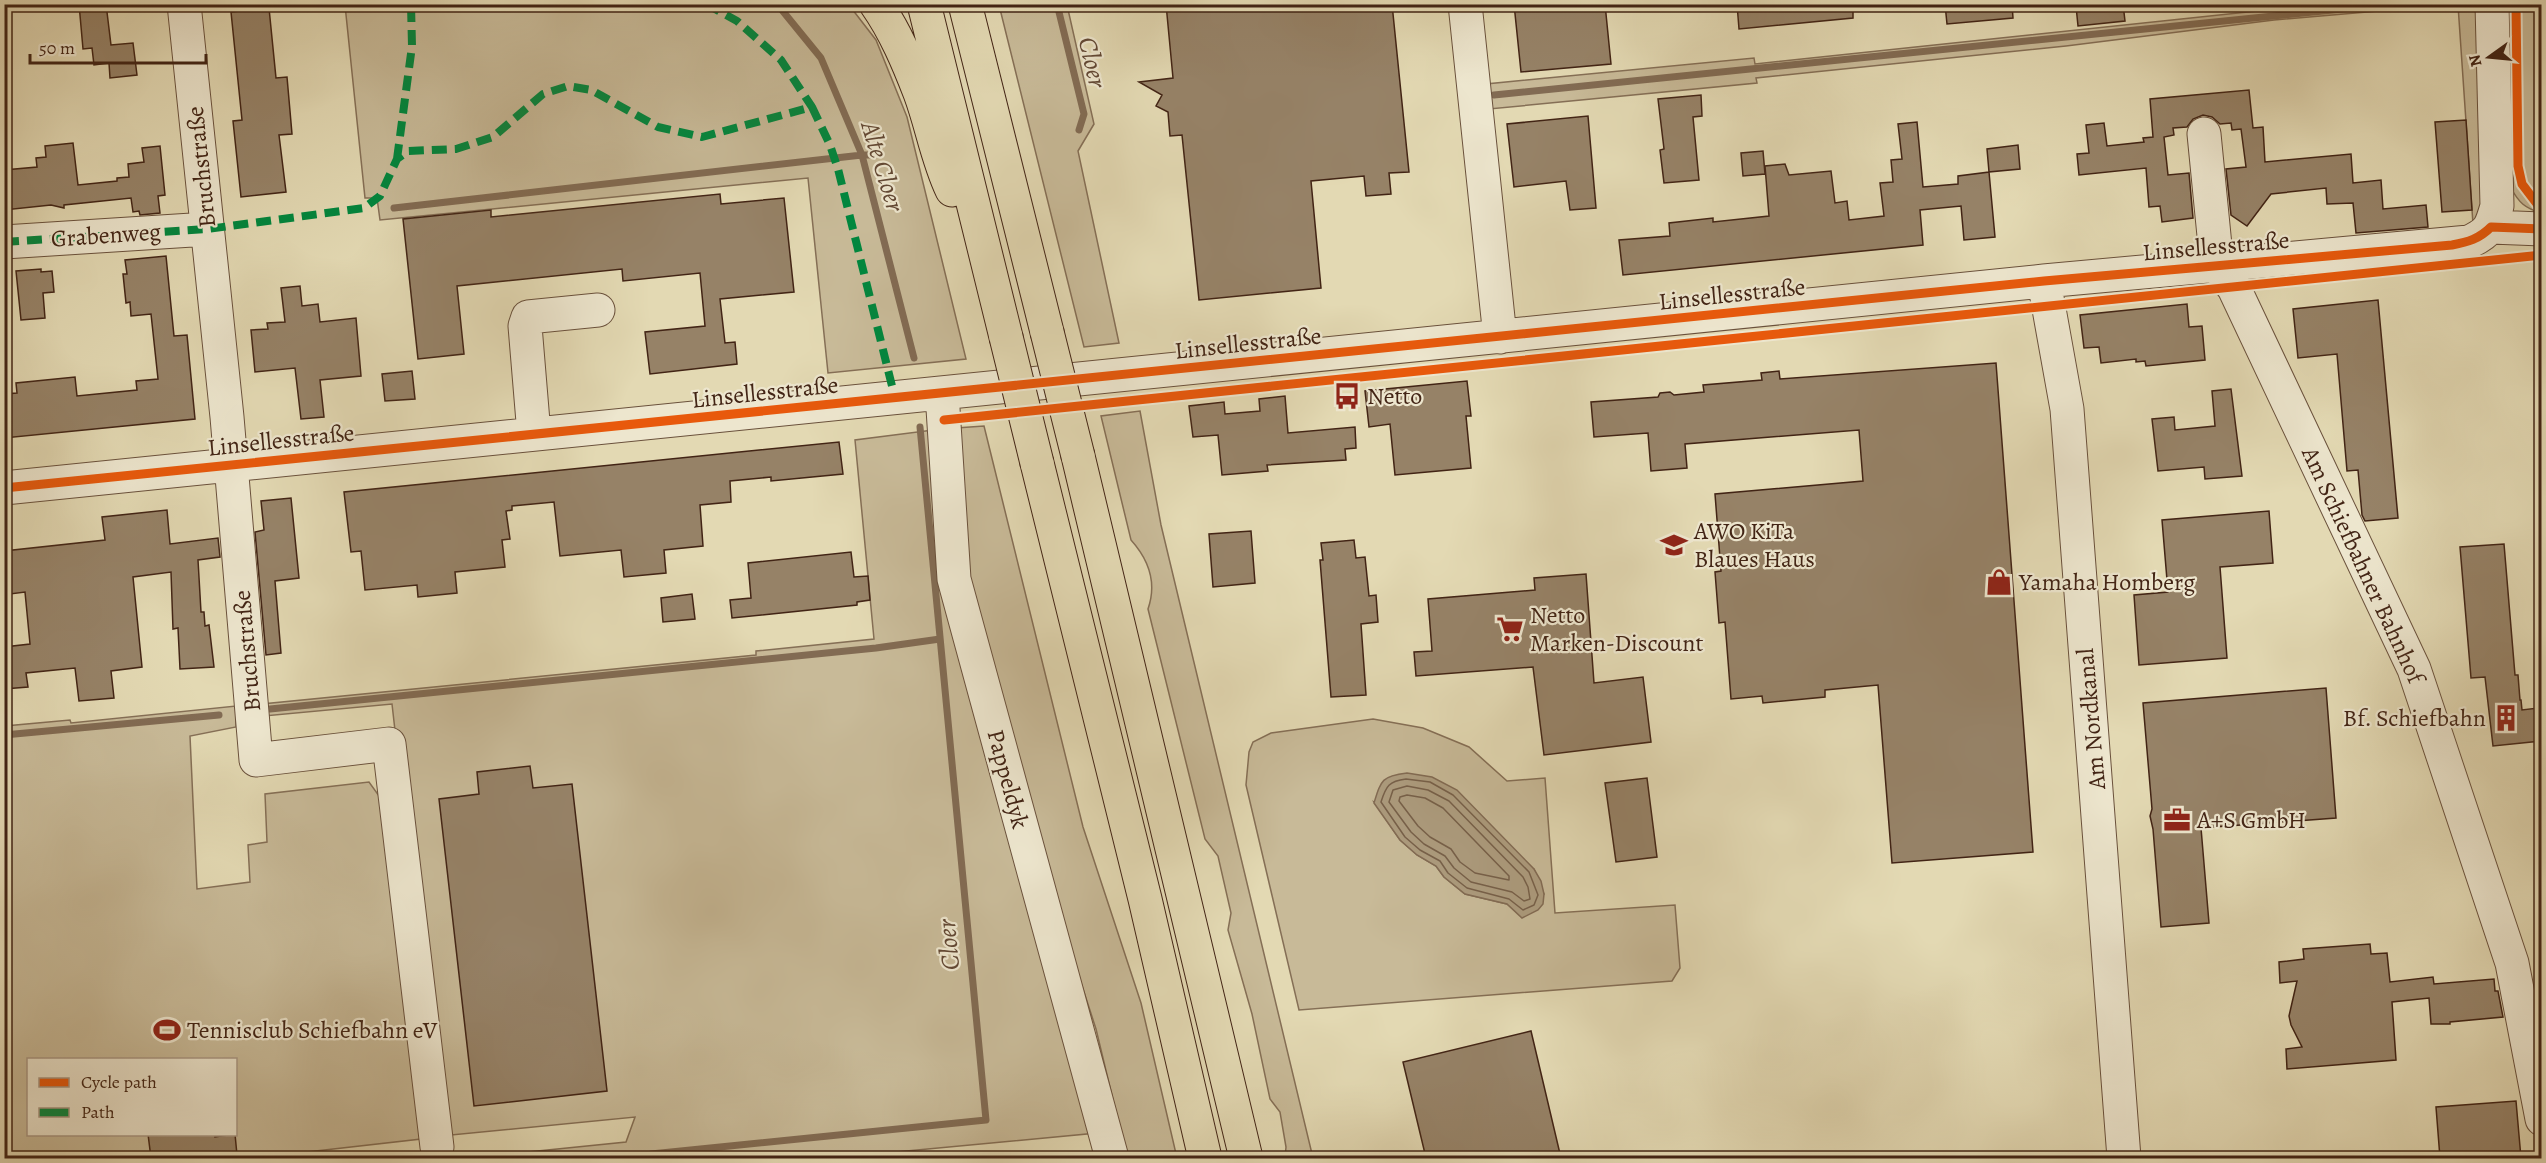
<svg xmlns="http://www.w3.org/2000/svg" width="2546" height="1163" font-family="Alegreya,serif">
  <style>
    .green { fill: #c8ba98; stroke: #856f56; stroke-width: 1.5; fill-rule: evenodd }
    .water { fill: #ac9b7d; stroke: #826b53; stroke-width: 1.5 }
    .lines { fill: none; stroke-linecap: round; stroke-linejoin: round }
    .shore { stroke: #776049; stroke-width: 1.5 }
    .stream { stroke: #826b53; stroke-width: 7 }
    .building { fill: #968267; stroke: #422415; stroke-width: 1.5 }
    .minor-casing { stroke: #6a513c; stroke-width: 35 }
    .highway-casing { stroke: #422415; stroke-width: 35 }
    .minor { stroke: #ede6ce; stroke-width: 33 }
    .highway { stroke: #e3d9b3; stroke-width: 33 }
    .highway-bridge-casing { stroke: #422415; stroke-width: 35; stroke-linecap: butt }
    .highway-bridge { stroke: #e3d9b3; stroke-width: 33 }
    .quiet { stroke: #00873e; stroke-width: 8; stroke-dasharray: 15 8; stroke-linecap: butt }
    .cycleway-casing { stroke: #ede6ce; stroke-width: 13 }
    .cycleway { stroke: #e8590c; stroke-width: 9 }
    .labels { text-anchor: middle; stroke-width: 4.5; stroke-linejoin: round; paint-order: stroke }
    .street-label { font-size: 24px; fill: #422415; stroke: #ede6ce }
    .poi-label { font-size: 24px; fill: #422415; stroke: #ede6ce; text-anchor: start }
    .water-label { font-size: 26px; font-style: italic; fill: #624834; stroke: #ede6ce }
  </style>
  <rect width="100%" height="100%" fill="#e3d9b3"/>
  <filter id="stains"><feTurbulence type="fractalNoise" baseFrequency=".00333" numOctaves="4"/><feColorMatrix values="0 0 0 0 .2 0 0 0 0 .09 0 0 0 0 .02 0 0 0 .5 -.17"/></filter>
  <radialGradient id="worn" r=".72"><stop offset=".6" stop-color="#630" stop-opacity="0"/><stop offset="1" stop-color="#630" stop-opacity=".3"/></radialGradient>
  <path class="green" d="M345 5H849L876 40 907 117 966 359 828 373 808 178 380 220 377 198H365Z
    M999 5H1067L1094 124 1078 151 1119 343 1084 347Z
    M2315 5H2448L2274 20 2066 46 1756 78 1757 83 1489 109 1486 84 1754 58 1755 64Z
    M2458 5H2478L2482 208 2473 224Z
    M2506 5H2541V213C2525 208 2519 203 2511 188Z
    M1140 411 1161 525 1313 1158H1285L1286 1147 1280 1112 1270 1099 1252 1014 1228 930 1231 913 1218 856 1205 839 1148 609C1157 583 1149 560 1131 540L1101 416Z
    M984 426 1083 827 1141 1003 1177 1158H1127L1096 1029 1053 896 963 551 956 428Z
    M933 430 1097 1133 832 1158H469L626 1142 635 1117 441 1136 392 704 264 716 262 704 756 655V651L874 639 855 440Z
    M236 706V727L190 736 197 889 250 882 248 845 267 842 265 794 369 782 382 800 421 1139 253 1158H5V726L70 720 71 723ZM28 1060H236V1134H28Z
    M1373 719 1423 728 1469 747 1507 781 1545 778 1555 913 1675 905 1680 968 1672 981 1299 1010 1246 785 1249 752 1253 742 1271 733ZM1374 802 1534 869 1544 894 1522 917 1507 904 1465 894 1444 877 1436 866 1417 855 1400 840Z"/>
  <path class="water" d="M1407 773 1432 777 1457 790 1534 869 1541 881 1544 894 1543 904 1538 910 1522 918 1507 904 1465 894 1444 877 1436 866 1417 855 1400 840 1374 803C1381 780 1382 776 1407 773Z"/>
  <g class="lines">
    <path class="shore" d="M1406 779 1430 782 1453 795 1529 872 1538 895 1534 905 1523 910 1509 899 1467 888 1448 873 1440 861 1420 850 1405 837 1381 802C1386 786 1389 781 1406 779Z
      M1407 786 1428 790 1449 801 1523 877 1528 887 1530 899 1524 901 1512 892 1471 882 1454 868 1445 856 1424 844 1411 832 1389 802 1393 790Z
      M1407 795 1425 798 1443 808 1509 876V880L1475 873 1460 862 1451 849 1430 837 1418 826 1399 801 1400 797Z"/>
    <path class="stream" d="M777 4 821 58 862 155 914 358
      M1057 4 1084 114 1079 130
      M1494 95 2392 4
      M394 208 862 155H875
      M270 709 876 648 940 639
      M4 735 219 715
      M652 1158 651 1154 986 1120 920 427"/>
  </g>
  <path class="building" d="M79 4H106L111 45 133 43 137 75 110 78 109 63 94 65 92 48 83 49Z
    M1166 4H1392L1409 172 1389 173 1391 194 1366 196 1364 176 1311 181 1321 288 1199 300 1182 135 1170 136 1168 112 1156 106 1162 95 1139 82 1173 78Z
    M1514 4H1605L1611 64 1521 72Z
    M1737 4H1853V18L1739 29Z
    M1945 4H2012L2013 18 1947 24Z
    M2090 4H2123L2125 21 2078 26 2076 6Z
    M269 8 276 78 287 77 290 111 292 134 279 135 286 192 241 197 233 121 242 120 231 12Z
    M2249 90 2253 128 2263 127 2265 162 2351 154 2353 183 2381 180 2383 209 2426 205 2428 227 2356 233 2353 203 2327 204 2326 188 2271 194 2247 226 2231 215 2226 169 2246 167 2241 129 2232 130 2231 123 2220 124 2212 117 2203 115 2193 119 2187 127 2173 128 2174 135 2164 137 2168 175 2189 173 2193 218 2162 222 2160 206 2149 207 2146 168 2079 175 2077 154 2089 153 2086 125 2104 123 2107 146 2144 142 2143 138 2153 137 2150 99Z
    M1701 95 1702 116 1693 117 1699 180 1664 183 1660 150 1664 149 1658 99Z
    M1588 116 1596 208 1570 210 1566 181 1514 187 1507 124Z
    M2466 120 2472 210 2442 212 2435 122Z
    M1917 122 1923 187 1958 184V176L1989 172 1987 149 2018 145 2020 169 1989 172 1995 237 1964 240 1961 206 1920 210 1923 245 1623 275 1619 240 1670 236 1669 223 1713 218V222L1769 216 1765 166 1785 164 1789 175 1831 171 1835 203 1847 201 1849 220 1884 216 1880 183 1893 182 1891 160 1902 159 1898 124Z
    M73 143 78 185 117 181V178L129 177 128 164 144 162 142 148 160 146 165 195 158 196 160 213 140 215 139 211 133 212 131 198 64 205V208L51 205 4 210V170L37 167 36 158 46 157 45 146Z
    M1763 151 1765 174 1743 176 1741 153Z
    M720 194 721 204 784 198 794 292 720 299 725 343 735 342 737 364 650 374 645 332 705 326 700 273 623 281 622 269 457 286 464 354 418 359 403 219 491 210V217Z
    M166 256 174 336 187 335 195 419 4 438V394L17 393 16 383 75 377 77 396 137 390 136 381 158 379 151 314 131 316 130 302 126 303 123 274H127L125 260Z
    M41 269V272L52 271 54 292 43 293 45 318 21 320 16 271Z
    M300 286 302 306 318 304 320 322 356 318 361 376 320 380 324 417 301 419 295 368 255 372 251 330 268 329 267 323 285 322 281 288Z
    M2378 300 2398 518 2365 521 2362 515 2358 470 2347 471 2337 354 2298 358 2293 309Z
    M2187 304 2189 327 2202 326 2205 360 2146 366 2145 361 2136 362V359L2101 363 2099 347 2084 348 2080 315Z
    M1996 363 2033 852 1892 863 1878 685 1825 690V697L1763 703 1762 696 1731 699 1725 622 1719 623 1715 572 1721 571 1715 494 1863 481 1859 430 1685 444 1687 468 1651 471 1648 433 1594 437 1591 402 1658 397 1660 393 1670 392 1674 395 1704 392 1703 385 1762 380 1761 373 1779 371 1780 379Z
    M412 371 415 399 385 401 382 374Z
    M1467 381 1471 416H1466L1471 468 1395 475 1390 424 1369 427 1365 391Z
    M2231 389 2242 476 2205 479 2204 467 2158 471 2152 419 2174 417 2175 430 2215 426 2212 391Z
    M1285 396 1288 433 1355 427 1356 448 1345 449 1346 460 1267 465 1268 471 1222 475 1218 435 1193 437 1189 406 1224 402 1225 414 1260 411 1259 399Z
    M839 442 843 474 771 481V477L730 481 731 502 700 505 703 546 664 550 666 573 624 577 621 550 560 556 554 502 512 506V510L506 511 510 539 502 540 505 567 455 572 457 593 418 597 417 585 365 590 361 551 351 552 344 492Z
    M291 498 299 578 275 581 281 653 266 655 255 532 264 530 261 501Z
    M167 510 170 544 218 538 220 557 198 560 201 612H204L205 626 209 625 214 667 180 669 178 628 173 629 171 572 133 577 142 667 111 671 114 698 79 701 75 668 26 673 28 687 4 689V647L30 644 25 592 10 594 9 581H4V551L105 540 102 517Z
    M2269 511 2273 563 2220 567 2227 658 2139 665 2134 595 2168 592 2162 520Z
    M1251 531 1255 583 1213 587 1209 534Z
    M1354 540 1356 558 1365 557 1369 596 1376 595 1378 622 1361 624 1366 695 1331 697 1320 560H1323L1321 543Z
    M2504 544 2515 675H2518L2520 700H2521L2522 710 2538 708 2541 741 2493 746 2485 677 2471 678 2460 547Z
    M851 552 854 577 868 576 870 600 857 602V605L732 618 730 600 751 598 748 563Z
    M1586 574 1594 683 1643 677 1651 742 1544 755 1533 667 1416 676 1414 652 1432 651 1428 599 1535 590 1534 578Z
    M692 594 695 619 663 622 661 598Z
    M2326 688 2336 818 2201 828 2209 923 2161 927 2153 829 2150 816 2152 809 2143 703Z
    M530 766 533 788 572 784 607 1091 474 1106 439 799 479 794 477 772Z
    M1647 778 1657 857 1616 862 1605 783Z
    M2370 944 2371 954 2387 953 2390 982 2433 977 2434 984 2494 979 2495 991H2498L2503 1017 2450 1022V1024H2431L2429 998 2392 1002 2396 1060 2287 1069 2286 1049 2302 1047 2291 1025 2289 1016 2297 981 2280 983 2279 962 2304 959 2303 949Z
    M1531 1031 1561 1158H1426L1403 1062Z
    M2516 1101 2521 1158H2440L2436 1107Z
    M148 1134H215V1137L235 1134 237 1155 211 1158H151Z"/>
  <g class="lines">
    <defs>
      <path id="minor" d="M184 4 227 417 256 760 389 744 437 1147
        M1465 4 1500 337
        M2204 134 2217 266 2234 288 2414 669 2512 963 2542 1119
        M2491 227 2542 229
        M4 242 208 229
        M2044 281 2067 409 2124 1158
        M942 393 954 579 1112 1158
        M534 434 525 326 528 317 598 310
        M4 488 2044 281 2469 242C2490 232 2491 227 2497 206L2492 4"/>
      <path id="highway" d="M876 4C895 31 908 62 920 93 932 125 937 159 952 190
        M924 4 1006 337
        M965 4 1047 332
        M1078 456 1246 1158
        M1037 463 1145 899 1205 1158"/>
    </defs>
    <use href="#minor" class="minor-casing"/>
    <use href="#highway" class="highway-casing"/>
    <use href="#minor" class="minor"/>
    <use href="#highway" class="highway"/>
    <defs>
      <path id="highway-bridge" d="M1047 332 1078 456
        M1006 337 1037 463"/>
    </defs>
    <use href="#highway-bridge" class="highway-bridge-casing"/>
    <use href="#highway-bridge" class="highway-bridge"/>
    <path class="quiet" d="M706 4 737 21 781 60 812 107
      M397 159 412 46 411 4
      M4 242 208 229 364 208 380 196 397 159 408 151 456 149 493 137 543 94 568 86 591 90 658 127 702 137 812 107 830 145 838 169 895 398"/>
    <defs>
      <path id="cycleway" d="M2516 4 2518 166 2522 184 2541 209 2542 224
        M944 420C1477 363 2009 312 2542 255
        M4 488 2044 281 2452 245C2468 242 2479 239 2491 227L2542 229"/>
    </defs>
    <use href="#cycleway" class="cycleway-casing"/>
    <use href="#cycleway" class="cycleway"/>
  </g>
  <defs>
    <symbol id="bus-bare" viewBox="-9 -9 18 18"><path d="M-5-6H5V4H4V6H2V4H-2V6H-4V4H-5ZM-3.5-4V0h7V-4ZM-3.5 1.2v1.5H-2V1.2ZM2 1.2v1.5H3.5V1.2Z" fill="#8f2418" stroke="#ede6ce" stroke-width="2.5" paint-order="stroke"/></symbol>
    <symbol id="school-bare" viewBox="-9 -9 18 18"><path d="M0-5L7-2L0 1L-7-2ZM-4 1L0 2.5L4 1V4Q0 6-4 4Z" fill="#8f2418" stroke="#ede6ce" stroke-width="2.5" paint-order="stroke"/></symbol>
    <symbol id="shop-bare" viewBox="-9 -9 18 18"><path d="M-5-2.5h2.3a2.7 3.5 0 0 1 5.4 0H5L5.5 6h-11ZM-1.5-2.5h3a1.5 2.3 0 0 0-3 0Z" fill="#8f2418" stroke="#ede6ce" stroke-width="2.5" paint-order="stroke"/></symbol>
    <symbol id="supermarket-bare" viewBox="-9 -9 18 18"><path d="M-6-5.5h2.5l.6 2H6L4.5 2H-2.5L-4.4-4H-6ZM-1.5 3.2a1.3 1.3 0 1 0 .1 0ZM3 3.2a1.3 1.3 0 1 0 .1 0Z" fill="#8f2418" stroke="#ede6ce" stroke-width="2.5" paint-order="stroke"/></symbol>
    <symbol id="building-bare" viewBox="-9 -9 18 18"><path d="M-4-6H4V6H1V3H-1V6H-4ZM-2.5-4.3h1.7v1.8h-1.7ZM.8-4.3h1.7v1.8H.8ZM-2.5-1h1.7V.8h-1.7ZM.8-1h1.7V.8H.8Z" fill="#8f2418" stroke="#ede6ce" stroke-width="2.5" paint-order="stroke"/></symbol>
    <symbol id="office-bare" viewBox="-9 -9 18 18"><path d="M-6-3h4V-5.5h4V-3h4V5H-6ZM-1-4.5V-3h2v-1.5ZM-6 0V1H6V0Z" fill="#8f2418" stroke="#ede6ce" stroke-width="2.5" paint-order="stroke"/></symbol>
    <symbol id="stadium-bare" viewBox="-9 -9 18 18"><path d="M0-5a6.5 5 0 1 0 0 10a6.5 5 0 1 0 0-10ZM-3.5-1.8h7v3.6h-7Z" fill="#8f2418" stroke="#ede6ce" stroke-width="2.5" paint-order="stroke"/></symbol>
  </defs>
  <g fill-rule="evenodd">
    <use href="#bus-bare" x="1328" y="377" width="38" height="38"/>
    <use href="#school-bare" x="1655" y="526" width="38" height="38"/>
    <use href="#shop-bare" x="1980" y="563" width="38" height="38"/>
    <use href="#supermarket-bare" x="1491" y="610" width="38" height="38"/>
    <use href="#building-bare" x="2487" y="699" width="38" height="38"/>
    <use href="#office-bare" x="2158" y="801" width="38" height="38"/>
    <use href="#stadium-bare" x="148" y="1011" width="38" height="38"/>
  </g>
  <g class="labels">
    <g class="street-label">
      <text transform="translate(201 167) rotate(-96)" y="8">Bruchstraße</text>
      <text transform="translate(106 235) rotate(-4)" y="8">Grabenweg</text>
      <text transform="translate(2216 246) rotate(-5)" y="8">Linsellesstraße</text>
      <text transform="translate(1732 294) rotate(-6)" y="8">Linsellesstraße</text>
      <text transform="translate(1248 343) rotate(-6)" y="8">Linsellesstraße</text>
      <text transform="translate(765 392) rotate(-6)" y="8">Linsellesstraße</text>
      <text transform="translate(281 440) rotate(-6)" y="8">Linsellesstraße</text>
      <text transform="translate(2363 565) rotate(65)" y="8">Am Schiefbahner Bahnhof</text>
      <text transform="translate(247 651) rotate(-95)" y="8">Bruchstraße</text>
      <text transform="translate(2091 719) rotate(-95)" y="8">Am Nordkanal</text>
      <text transform="translate(1008 779) rotate(75)" y="8">Pappeldyk</text>
    </g>
    <g class="poi-label">
      <text x="1367" y="404">Netto</text>
      <text x="1694" y="539">AWO KiTa<tspan x="1694" dy="28">Blaues Haus</tspan></text>
      <text x="2019" y="590">Yamaha Homberg</text>
      <text x="1530" y="623">Netto<tspan x="1530" dy="28">Marken-Discount</tspan></text>
      <text x="2486" y="726" text-anchor="end">Bf. Schiefbahn</text>
      <text x="2197" y="828">A+S GmbH</text>
      <text x="187" y="1038">Tennisclub Schiefbahn eV</text>
    </g>
    <g class="water-label">
      <text transform="translate(1093 62) rotate(77)" y="9">Cloer</text>
      <text transform="translate(883 166) rotate(73)" y="9">Alte Cloer</text>
      <text transform="translate(948 945) rotate(-95)" y="9">Cloer</text>
    </g>
  </g>
  <rect width="2546" height="1163" fill="none" stroke="#e3d9b3" stroke-width="24"/>
  <rect x="6" y="6" width="2534" height="1151" fill="none" stroke="#422415" stroke-width="3"/>
  <rect x="12" y="12" width="2522" height="1139" fill="none" stroke="#422415" stroke-width="1.5"/>
  <rect x="27" y="1058" width="210" height="78" fill="#ede6ce" stroke="#a99884" stroke-width="1.5"/>
  <rect x="39" y="1078" width="30" height="9" fill="#e8590c" stroke="#a99884" stroke-width="1.5"/>
  <text x="81" y="1088" font-size="18" fill="#422415">Cycle path</text>
  <rect x="39" y="1108" width="30" height="9" fill="#00873e" stroke="#a99884" stroke-width="1.5"/>
  <text x="81" y="1118" font-size="18" fill="#422415">Path</text>
  <g transform="translate(2489 57) rotate(255)" stroke="#ede6ce" stroke-width="4.5" paint-order="stroke">
  <path d="M0-4.5L10 22L0 15L-10 22Z" fill="#422415"/>
  <text y="-9" font-size="16" font-weight="bold" text-anchor="middle" fill="#422415">N</text>
  </g>
  <path d="M30 54v9h176v-9" fill="none" stroke="#422415" stroke-width="3"/>
  <text x="39" y="54" font-size="18" fill="#422415" stroke="#ede6ce" stroke-width="4.5" paint-order="stroke">50 m</text>
  <rect width="100%" height="100%" filter="url(#stains)"/>
  <rect width="100%" height="100%" fill="url(#worn)"/>
</svg>
